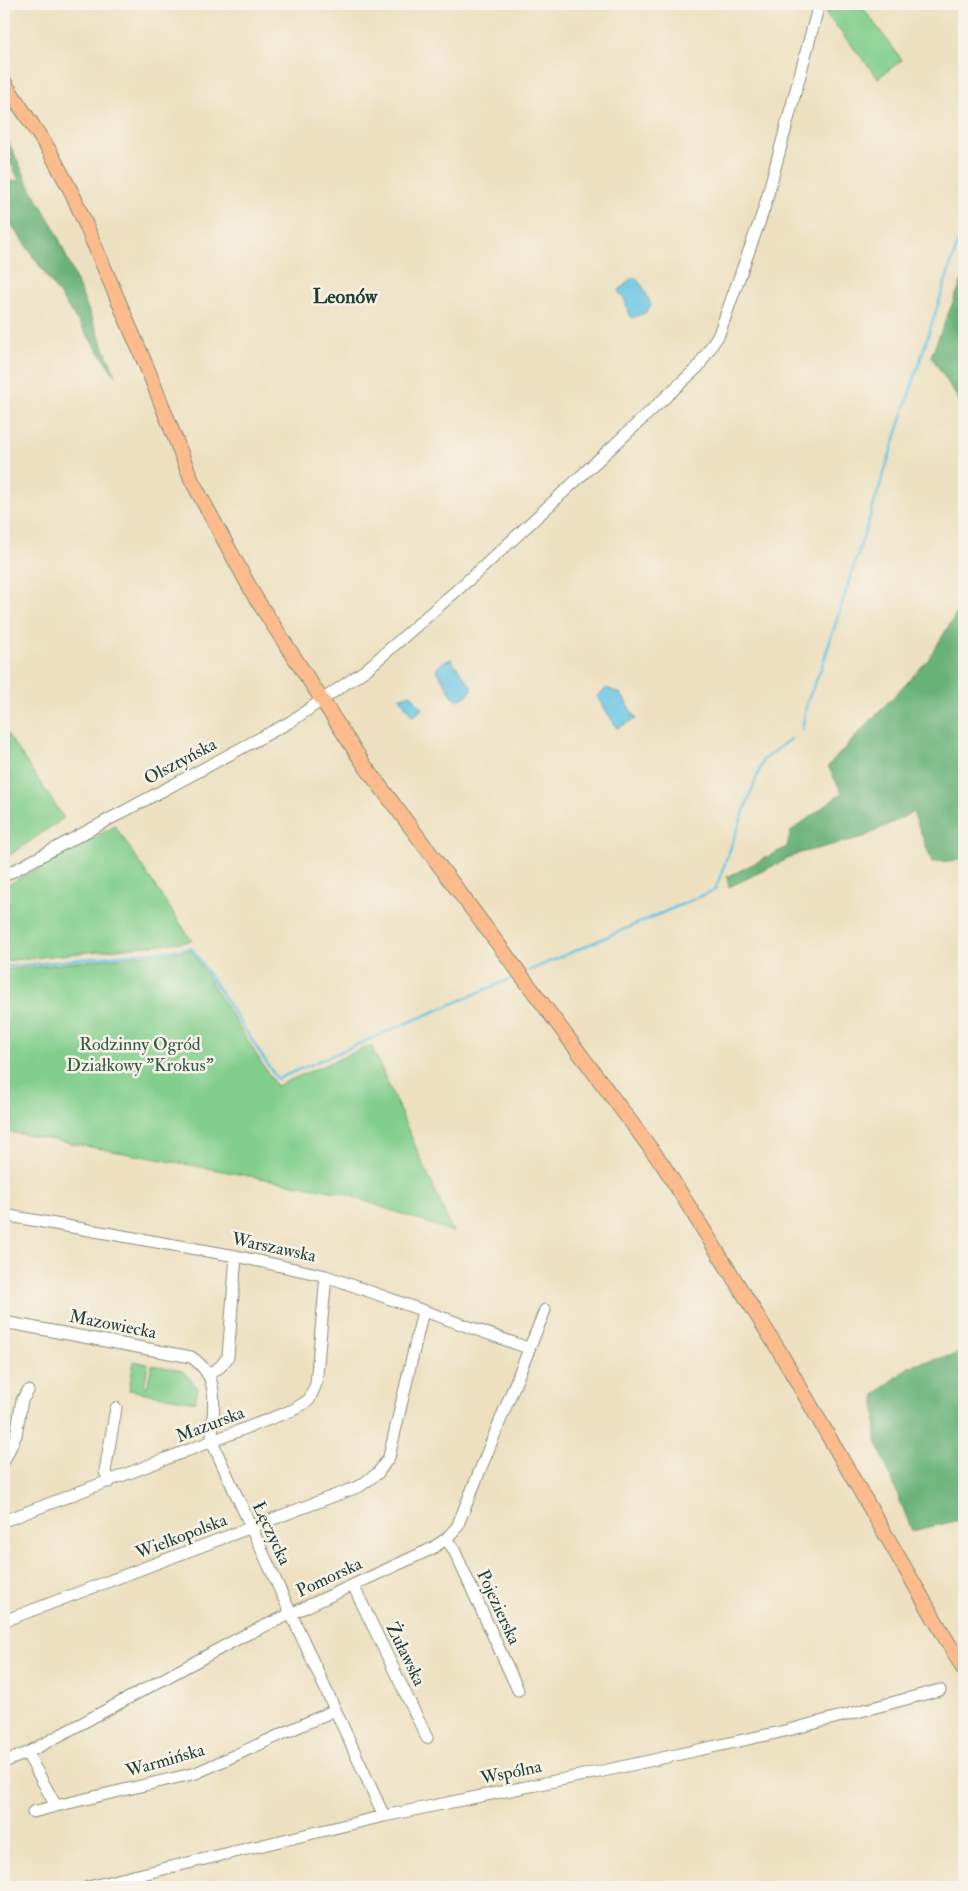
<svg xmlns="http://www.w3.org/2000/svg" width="968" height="1891" font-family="'IM FELL Double Pica',serif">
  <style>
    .green { fill: #81ce8c; stroke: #508660 }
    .forest { fill: #68b178; stroke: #447756 }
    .water { fill: #67c5e5; stroke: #43818c }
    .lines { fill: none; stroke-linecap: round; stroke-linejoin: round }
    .stream { stroke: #67c5e5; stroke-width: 2.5 }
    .minor-casing { stroke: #868e7a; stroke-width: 13 }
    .major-casing { stroke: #868e7a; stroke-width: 16 }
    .minor { stroke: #fff; stroke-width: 11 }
    .major { stroke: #fbbb8c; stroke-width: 14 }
    .labels { text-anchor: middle; stroke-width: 5; stroke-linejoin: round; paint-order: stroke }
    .street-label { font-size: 18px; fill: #1f3d34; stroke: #f7f3e8 }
    .park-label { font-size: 18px; fill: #335a46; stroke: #f7f3e8 }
    .quarter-label { font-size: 20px; font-weight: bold; fill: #1f3d34; stroke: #f7f3e8 }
  </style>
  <rect width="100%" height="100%" fill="#f7f3e8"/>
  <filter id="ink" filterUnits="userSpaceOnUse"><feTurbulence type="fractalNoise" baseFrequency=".02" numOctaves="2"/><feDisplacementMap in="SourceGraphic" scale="10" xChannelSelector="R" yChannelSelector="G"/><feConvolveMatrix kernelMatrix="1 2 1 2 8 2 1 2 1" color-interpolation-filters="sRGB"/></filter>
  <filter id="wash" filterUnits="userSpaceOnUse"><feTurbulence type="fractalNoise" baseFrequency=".0096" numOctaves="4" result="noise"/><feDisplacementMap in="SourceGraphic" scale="20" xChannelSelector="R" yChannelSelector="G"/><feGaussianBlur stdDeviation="1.12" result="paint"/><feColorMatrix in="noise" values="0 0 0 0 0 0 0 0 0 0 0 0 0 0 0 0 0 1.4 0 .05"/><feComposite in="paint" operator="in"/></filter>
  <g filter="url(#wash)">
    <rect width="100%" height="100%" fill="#ede0c0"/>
    <path class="green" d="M829 4H860L902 60 878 78 826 14Z
      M4 729 64 818 4 859Z
      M115 826 192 941 4 961V887Z
      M191 950 276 1086 371 1045 453 1232 342 1193 4 1131V970Z
      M134 1361 148 1364 144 1387H147L152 1365 183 1371 198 1388 195 1402 129 1390Z"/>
    <path class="forest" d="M4 132 29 185 55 229 116 377 4 214V176L8 182 19 180 4 149Z
      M964 275V408L931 356Z
      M964 601V860L932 862 913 812 864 837 800 853 729 887 727 877 787 847 791 831 842 793 828 766 928 660Z
      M964 1352V1519L912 1531 876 1440 875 1395 910 1366Z"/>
    <path class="water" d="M632 278H636L643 287 651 305 645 313 632 318C623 311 631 303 619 293V290Z
      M451 659 471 686 472 690C467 696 462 699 455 700L436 669 443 662Z
      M607 688 621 694 636 719 617 728 597 696Z
      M411 694 422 709 414 716 411 715 400 697Z"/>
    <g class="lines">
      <path class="stream" d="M802 730 807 702 821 669 960 236 964 110
        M4 967 192 948 277 1079 510 979
        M528 971 715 890 763 760 791 739"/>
    </g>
  </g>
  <g filter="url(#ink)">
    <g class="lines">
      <defs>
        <path id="minor" d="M4 159 6 158
          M4 876 290 722 367 669 481 569 698 367 719 334 764 209 819 4
          M4 1215 236 1256 326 1276 528 1348
          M4 1322 191 1357C223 1378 212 1408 212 1442L384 1816
          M209 1374 220 1367 228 1357 236 1256
          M4 1461 16 1435 22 1400 28 1391
          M109 1482 105 1471 116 1408
          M4 1521 293 1410 309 1400 316 1384 326 1276
          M446 1539 454 1550 518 1690
          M353 1585 427 1738
          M4 1621 360 1486 378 1473 389 1457 423 1311
          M27 1753 56 1806 196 1773 335 1710
          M4 1762 27 1753 243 1636 431 1549 446 1539 457 1527 545 1310
          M33 1812 56 1806
          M88 1887 384 1816 608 1770 789 1730 940 1690"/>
        <path id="major" d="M4 82 49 150 73 195 148 370 192 481 255 597 365 766 663 1165 778 1349 964 1670"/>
      </defs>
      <use href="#minor" class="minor-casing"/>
      <use href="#major" class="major-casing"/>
      <use href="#minor" class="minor"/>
      <use href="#major" class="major"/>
    </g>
  </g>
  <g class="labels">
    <g class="street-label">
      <text transform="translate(180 761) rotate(-28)" y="6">Olsztyńska</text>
      <text transform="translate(274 1247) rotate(12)" y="6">Warszawska</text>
      <text transform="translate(113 1324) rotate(11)" y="6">Mazowiecka</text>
      <text transform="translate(210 1424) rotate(-21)" y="6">Mazurska</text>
      <text transform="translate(272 1533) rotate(65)" y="6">Łęczycka</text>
      <text transform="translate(181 1536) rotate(-21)" y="6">Wielkopolska</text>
      <text transform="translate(329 1577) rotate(-25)" y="6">Pomorska</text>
      <text transform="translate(499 1607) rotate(65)" y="6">Pojezierska</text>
      <text transform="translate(406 1654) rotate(64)" y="6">Żuławska</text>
      <text transform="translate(165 1760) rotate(-16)" y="6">Warmińska</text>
      <text transform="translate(511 1772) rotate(-12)" y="6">Wspólna</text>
    </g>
    <g class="park-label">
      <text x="140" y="1050">Rodzinny Ogród<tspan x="140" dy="21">Działkowy "Krokus"</tspan></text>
    </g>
    <g class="quarter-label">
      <text x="345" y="303">Leonów</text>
    </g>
  </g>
  <rect width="968" height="1891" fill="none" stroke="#f7f3e8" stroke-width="20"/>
</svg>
